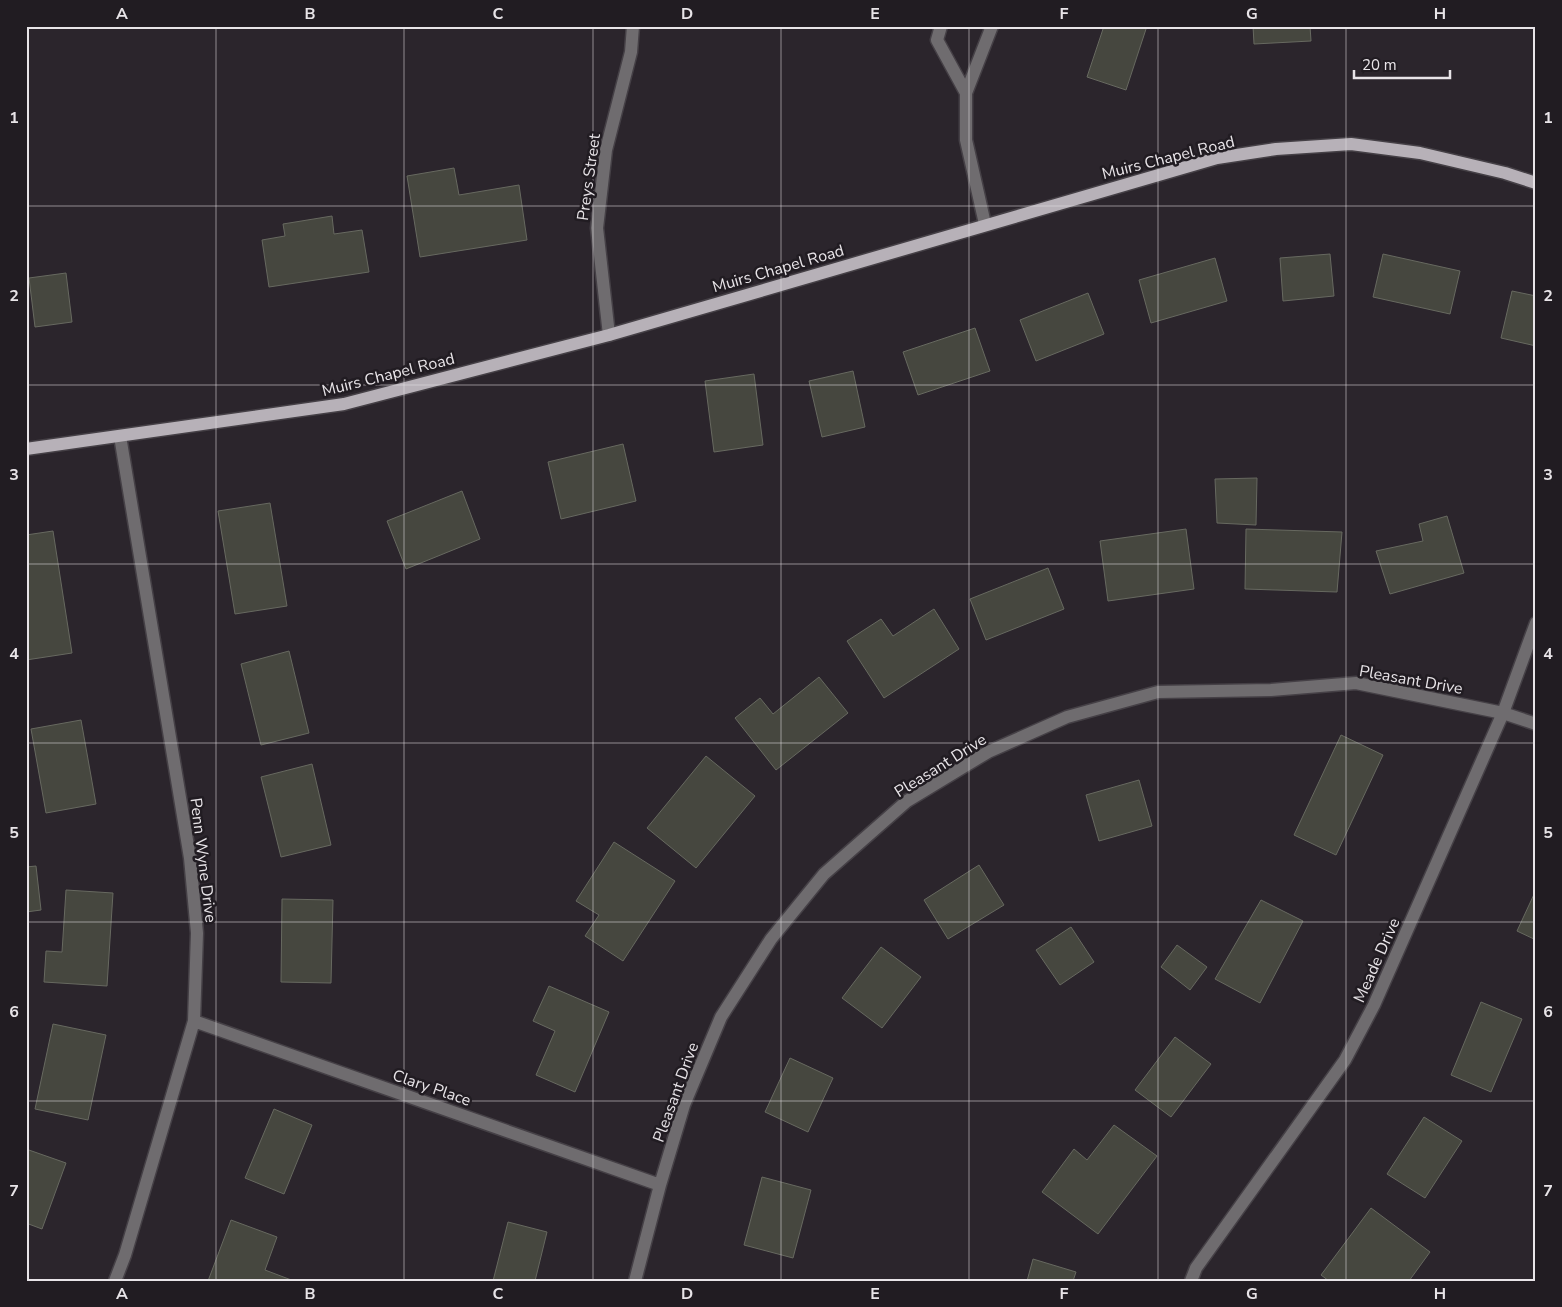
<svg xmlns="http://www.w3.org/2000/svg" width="1562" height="1307" font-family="'Nunito Sans',sans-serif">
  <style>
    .building { fill: #46473f; stroke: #676960 }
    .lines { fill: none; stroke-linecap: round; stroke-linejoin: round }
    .minor-casing { stroke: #454046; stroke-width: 15 }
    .major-casing { stroke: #454046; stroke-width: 15 }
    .minor { stroke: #6f6c6f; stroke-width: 12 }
    .major { stroke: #b7b1b8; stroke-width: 12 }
    .grid { fill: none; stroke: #e8e4e8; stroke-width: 1; stroke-opacity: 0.55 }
    .labels { text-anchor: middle; stroke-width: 5; stroke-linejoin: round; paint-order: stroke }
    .street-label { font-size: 16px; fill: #e8e4e8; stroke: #211c22 }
    .neatline { fill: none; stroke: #e8e4e8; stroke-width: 2 }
    .grid-label { font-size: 16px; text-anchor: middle; font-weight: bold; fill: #e8e4e8 }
  </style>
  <rect width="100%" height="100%" fill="#2b252c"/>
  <path class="building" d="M1104 26H1147L1126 90 1087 77Z
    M1253 26H1310L1311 41 1254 44Z
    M454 168 459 195 519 185 527 240 420 257 407 176Z
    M332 216 334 234 362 230 369 272 269 287 262 240 285 236 283 224Z
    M1330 254 1334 296 1283 301 1280 258Z
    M1383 254 1460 271 1450 314 1373 297Z
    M1215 258 1227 301 1151 323 1139 280Z
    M66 273 72 322 35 327 29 278Z
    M1512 291 1536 296V346L1501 338Z
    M1088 293 1104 334 1036 361 1020 320Z
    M975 328 990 371 918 395 903 352Z
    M853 371 865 427 822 437 809 381Z
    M754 374 763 445 714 452 705 381Z
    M623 444 636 501 561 519 548 462Z
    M1257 478 1256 525 1217 523 1215 479Z
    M462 491 480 539 406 569 387 521Z
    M270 503 287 606 235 614 218 511Z
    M1447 516 1464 573 1390 594 1376 551 1423 541 1419 524Z
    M1186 529 1194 589 1108 601 1100 541Z
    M1246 529 1342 532 1337 592 1245 589Z
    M53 531 72 653 26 660V535Z
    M1048 568 1064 609 986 640 970 599Z
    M934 609 959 649 884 698 847 641 881 619 893 636Z
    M289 651 309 733 261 745 241 664Z
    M819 677 848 713 776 770 735 718 760 698 773 714Z
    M81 720 96 804 46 813 31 729Z
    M1341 735 1383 755 1336 855 1294 835Z
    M706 756 755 796 696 868 647 828Z
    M312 764 331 845 281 857 261 777Z
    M1139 780 1152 826 1099 841 1086 795Z
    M614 842 675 881 623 961 585 936 599 915 576 901Z
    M979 865 1004 905 948 939 924 900Z
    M36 866 41 910 26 912V867Z
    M66 890 113 893 107 986 44 982 46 951 62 952Z
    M1536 890V940L1517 931Z
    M282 899 333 900 331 983 281 982Z
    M1261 900 1303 921 1260 1003 1215 979Z
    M1071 927 1094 962 1060 985 1036 950Z
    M1177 945 1207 967 1190 990 1161 967Z
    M881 947 921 977 882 1028 842 998Z
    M549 986 609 1012 575 1092 536 1075 555 1031 533 1021Z
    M1481 1002 1522 1019 1491 1092 1451 1075Z
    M53 1024 106 1035 88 1120 35 1109Z
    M1175 1037 1211 1064 1171 1117 1135 1090Z
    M790 1058 833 1078 808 1132 765 1112Z
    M274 1109 312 1125 284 1194 245 1178Z
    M1424 1117 1462 1141 1425 1198 1387 1174Z
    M1114 1125 1157 1156 1098 1234 1042 1192 1074 1149 1087 1160Z
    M26 1149 66 1163 42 1229 26 1223Z
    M762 1177 811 1190 793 1258 744 1245Z
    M1371 1208 1430 1252 1409 1281H1329L1321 1275Z
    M231 1220 277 1237 265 1270 294 1281H208Z
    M508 1222 547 1232 535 1281H493Z
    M1033 1259 1076 1272 1073 1281H1027Z"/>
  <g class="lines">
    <defs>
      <path id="minor" d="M941 26 937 40 966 93
        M985 224 966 140V93L992 26
        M609 335 597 228 606 150 631 52 633 26
        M194 1021 660 1185
        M115 1281 125 1255 194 1021 197 933 190 858 120 436
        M635 1281 660 1185 684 1105 721 1017 771 939 824 874 907 801 988 752 1067 717 1158 692 1271 690 1356 683 1503 713 1536 724
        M1191 1281 1196 1268 1345 1060 1374 1005 1503 713 1536 623"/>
      <path id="major" d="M26 449 344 404 609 335 1217 158 1276 149 1351 144 1420 153 1505 173 1536 183"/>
    </defs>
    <use href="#minor" class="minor-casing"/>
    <use href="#major" class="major-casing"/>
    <use href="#minor" class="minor"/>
    <use href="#major" class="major"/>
  </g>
  <path class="grid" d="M216 26V1281M404 26V1281M593 26V1281M781 26V1281M969 26V1281M1158 26V1281M1346 26V1281M26 206H1536M26 385H1536M26 564H1536M26 743H1536M26 922H1536M26 1101H1536"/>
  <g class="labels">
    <g class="street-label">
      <text transform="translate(1168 157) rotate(-14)" y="6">Muirs Chapel Road</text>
      <text transform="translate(588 177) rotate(-82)" y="6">Preys Street</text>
      <text transform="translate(778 268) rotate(-16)" y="6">Muirs Chapel Road</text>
      <text transform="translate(388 374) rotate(-14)" y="6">Muirs Chapel Road</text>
      <text transform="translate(1411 679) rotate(10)" y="6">Pleasant Drive</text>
      <text transform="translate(940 765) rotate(-32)" y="6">Pleasant Drive</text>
      <text transform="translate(204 860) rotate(83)" y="6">Penn Wyne Drive</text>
      <text transform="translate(1376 960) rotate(-66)" y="6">Meade Drive</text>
      <text transform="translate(432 1087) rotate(19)" y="6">Clary Place</text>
      <text transform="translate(675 1092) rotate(-70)" y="6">Pleasant Drive</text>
    </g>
  </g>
  <rect width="1562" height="1307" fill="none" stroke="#211c22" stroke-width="55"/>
  <path d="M1354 70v8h96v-8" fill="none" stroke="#e8e4e8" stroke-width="2.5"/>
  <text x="1362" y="70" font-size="15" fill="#e8e4e8" stroke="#211c22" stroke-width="4" paint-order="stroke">20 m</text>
  <rect x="28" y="28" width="1506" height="1252" class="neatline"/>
  <g class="grid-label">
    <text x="122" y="19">A</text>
    <text x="310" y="19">B</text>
    <text x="498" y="19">C</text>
    <text x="687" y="19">D</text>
    <text x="875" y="19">E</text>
    <text x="1064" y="19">F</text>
    <text x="1252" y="19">G</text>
    <text x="1440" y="19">H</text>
    <text x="14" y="123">1</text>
    <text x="1548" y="123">1</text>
    <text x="14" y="301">2</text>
    <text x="1548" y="301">2</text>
    <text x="14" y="480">3</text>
    <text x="1548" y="480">3</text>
    <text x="14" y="659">4</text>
    <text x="1548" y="659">4</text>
    <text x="14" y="838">5</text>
    <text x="1548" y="838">5</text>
    <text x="14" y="1017">6</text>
    <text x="1548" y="1017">6</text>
    <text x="14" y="1196">7</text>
    <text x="1548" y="1196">7</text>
    <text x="122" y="1299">A</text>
    <text x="310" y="1299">B</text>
    <text x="498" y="1299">C</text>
    <text x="687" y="1299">D</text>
    <text x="875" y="1299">E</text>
    <text x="1064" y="1299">F</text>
    <text x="1252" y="1299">G</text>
    <text x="1440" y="1299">H</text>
  </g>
</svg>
